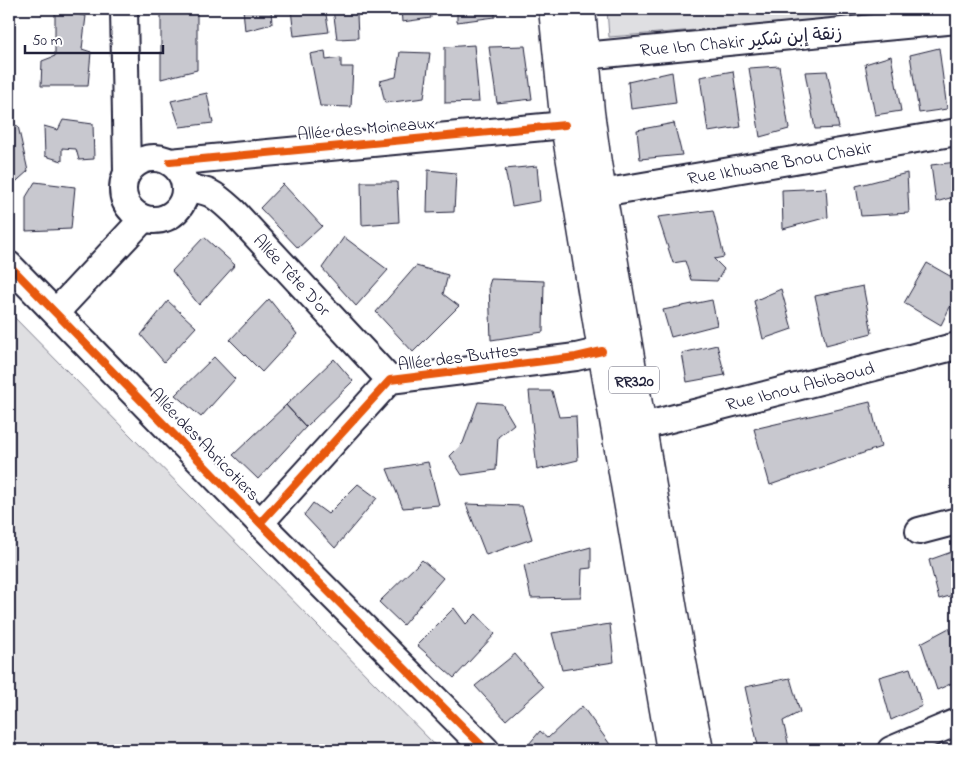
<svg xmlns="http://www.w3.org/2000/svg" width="966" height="759" font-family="'Indie Flower','Playpen Sans Arabic',sans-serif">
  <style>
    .green { fill: #dfdfe2; stroke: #80808e }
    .building { fill: #c8c8cf; stroke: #22223b }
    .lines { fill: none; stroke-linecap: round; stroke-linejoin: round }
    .minor-casing { stroke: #22223b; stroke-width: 30 }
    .major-casing { stroke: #22223b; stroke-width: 31 }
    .minor { stroke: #fff; stroke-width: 26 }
    .major { stroke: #fff; stroke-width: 28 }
    .cycleway-casing { stroke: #fff; stroke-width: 11 }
    .cycleway { stroke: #e8590c; stroke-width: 8 }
    .labels { text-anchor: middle; stroke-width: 4.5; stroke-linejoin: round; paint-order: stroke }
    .shield { fill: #fff; stroke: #646476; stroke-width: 1 }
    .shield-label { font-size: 16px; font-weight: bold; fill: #22223b }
    .street-label { font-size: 18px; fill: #22223b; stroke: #fff }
  </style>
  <rect width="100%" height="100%" fill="#fff"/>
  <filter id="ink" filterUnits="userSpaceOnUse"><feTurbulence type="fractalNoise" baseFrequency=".02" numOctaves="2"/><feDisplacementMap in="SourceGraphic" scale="10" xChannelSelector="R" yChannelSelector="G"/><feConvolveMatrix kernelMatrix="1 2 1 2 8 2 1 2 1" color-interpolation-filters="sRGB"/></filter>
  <g filter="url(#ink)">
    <path class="green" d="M607 9H939L932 11 609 37Z
      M9 312 440 750H9Z"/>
    <path class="building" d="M161 9H197V70L161 79Z
      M243 9H271L272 24 245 31Z
      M291 9H325L329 32 294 36Z
      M333 9H385L357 15 358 38 337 39Z
      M401 9H430L431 18 402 22Z
      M457 9H495V17L457 22Z
      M55 10 86 16 82 49 91 52 88 86H41L42 61 55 56Z
      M474 45 479 102 445 103V47Z
      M525 46 532 99 497 103 489 47Z
      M939 48 947 109 919 113 910 55Z
      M325 51 326 60 341 58V67H353L351 107 320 106 310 54Z
      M400 52 430 53 424 98 385 103 380 81 396 77Z
      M891 56 901 111 875 115 865 64Z
      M779 66 789 129 760 137 749 68Z
      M733 71 741 127 708 132 700 77Z
      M827 71 839 128 815 129 805 72Z
      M672 72 676 103 631 109 628 82Z
      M207 93 213 123 180 127 171 101Z
      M63 120 93 124 94 159 79 160 76 149 62 148V161L45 156 44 126 58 130Z
      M674 123 682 155 640 159 637 130Z
      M9 124 18 126 28 171 9 188Z
      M957 162V196L936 202 931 165Z
      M537 166 540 201 512 206 505 169Z
      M428 170 456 173 454 212 427 213Z
      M907 173 909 213 861 216 856 186Z
      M35 182 75 187 71 229 26 231V197Z
      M361 182H397L399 222 362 225Z
      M283 184 322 226 298 248 260 208Z
      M826 188 828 217 783 229 782 190Z
      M713 210 724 257 714 259 724 269 717 281 691 280 685 261 673 263 658 217Z
      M204 237 235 265 199 305 172 271Z
      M344 237 388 270 356 306 322 268Z
      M927 263 957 280V293L941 325 904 303Z
      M416 266 448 275 443 294 459 306 413 352 376 312Z
      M491 279 544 281 543 332 491 340 489 285Z
      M863 286 872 333 826 345 815 296Z
      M781 289 792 329 763 339 754 301Z
      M269 299 297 334 262 372 230 340Z
      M712 300 717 325 671 337 663 310Z
      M168 301 196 327 164 362 141 335Z
      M717 345 725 375 687 382 682 353Z
      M214 357 235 379 201 417 175 395Z
      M334 359 353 381 306 427 286 405Z
      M529 391H552L559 417 576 416 578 460 537 470Z
      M478 402 502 404 514 424 498 437 496 470 462 475 450 456 463 443Z
      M870 402 881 447 770 485 754 429Z
      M286 405 306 427 258 479 233 455Z
      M428 462 439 505 403 508 387 469Z
      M358 484 377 498 335 548 304 515 313 503 328 514Z
      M466 504 522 506 532 539 486 555Z
      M591 547V568L582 569 581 597 531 598 524 565Z
      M957 550V594L939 599 929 560Z
      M422 560 443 578 403 625 379 602Z
      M454 608 466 624 476 614 495 634 454 678 417 645Z
      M610 624 614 662 562 670 552 633Z
      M949 628 957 647V681L937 690 921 643Z
      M515 654 543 687 506 720 475 686Z
      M910 668 922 706 891 720 879 677Z
      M790 678 800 712 783 721 789 747 774 750H759L745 687Z
      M582 706 612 747 608 750H534L529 744 540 731 548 738Z"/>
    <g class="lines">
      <defs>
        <g id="minor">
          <path d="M124 9 127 172"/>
          <path d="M584 56 957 20"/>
          <circle cx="154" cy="189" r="31"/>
          <path d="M170 162 565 125"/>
          <path id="s1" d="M185 188C211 190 215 195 234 212L390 380"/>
          <path id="s2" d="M602 193 957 132"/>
          <path d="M9 265 260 523 486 750"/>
          <path d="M56 312 143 219"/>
          <path id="s3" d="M643 426 957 346"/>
          <path d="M260 523 390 380 576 357 602 351"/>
          <path d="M919 531 957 521"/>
          <path d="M891 750 957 722"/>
        </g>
        <path id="major" d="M553 9 565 125 602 351 671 750
          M581 9 590 112 597 163 681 657 699 750"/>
      </defs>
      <use href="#minor" class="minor-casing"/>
      <use href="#major" class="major-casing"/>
      <use href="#minor" class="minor"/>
      <use href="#major" class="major"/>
      <defs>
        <path id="cycleway" d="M170 162 565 125
          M9 265 260 523 486 750
          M260 523 390 380 576 357 602 351"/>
      </defs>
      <use href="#cycleway" class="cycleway-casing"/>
      <use href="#cycleway" class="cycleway"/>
    </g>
  </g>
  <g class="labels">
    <rect class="shield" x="609" y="366.5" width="50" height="27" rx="4"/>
    <g class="shield-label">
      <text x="634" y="386">RR320</text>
    </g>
    <g class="street-label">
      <text transform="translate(741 41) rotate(-5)" y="6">Rue Ibn Chakir زنقة إبن شكير</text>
      <text transform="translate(366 128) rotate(-5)" y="6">Allée des Moineaux</text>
      <text dy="6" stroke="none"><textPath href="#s2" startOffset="180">Rue Ikhwane Bnou Chakir</textPath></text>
      <text dy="6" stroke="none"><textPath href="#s1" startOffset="142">Allée Tête D'or</textPath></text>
      <text transform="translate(458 357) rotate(-7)" y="6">Allée des Buttes</text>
      <text dy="6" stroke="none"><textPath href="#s3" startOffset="162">Rue Ibnou Abibaoud</textPath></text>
      <text transform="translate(205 444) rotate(46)" y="6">Allée des Abricotiers</text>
    </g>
  </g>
  <rect width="966" height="759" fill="none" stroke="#fff" stroke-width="30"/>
  <rect x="15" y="15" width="936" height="729" fill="none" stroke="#22223b" stroke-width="2" filter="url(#ink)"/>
  <path d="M25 45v8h138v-8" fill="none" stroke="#22223b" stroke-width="2.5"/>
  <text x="32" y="45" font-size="15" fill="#22223b" stroke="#ffffff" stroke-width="4" paint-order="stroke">50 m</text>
</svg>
